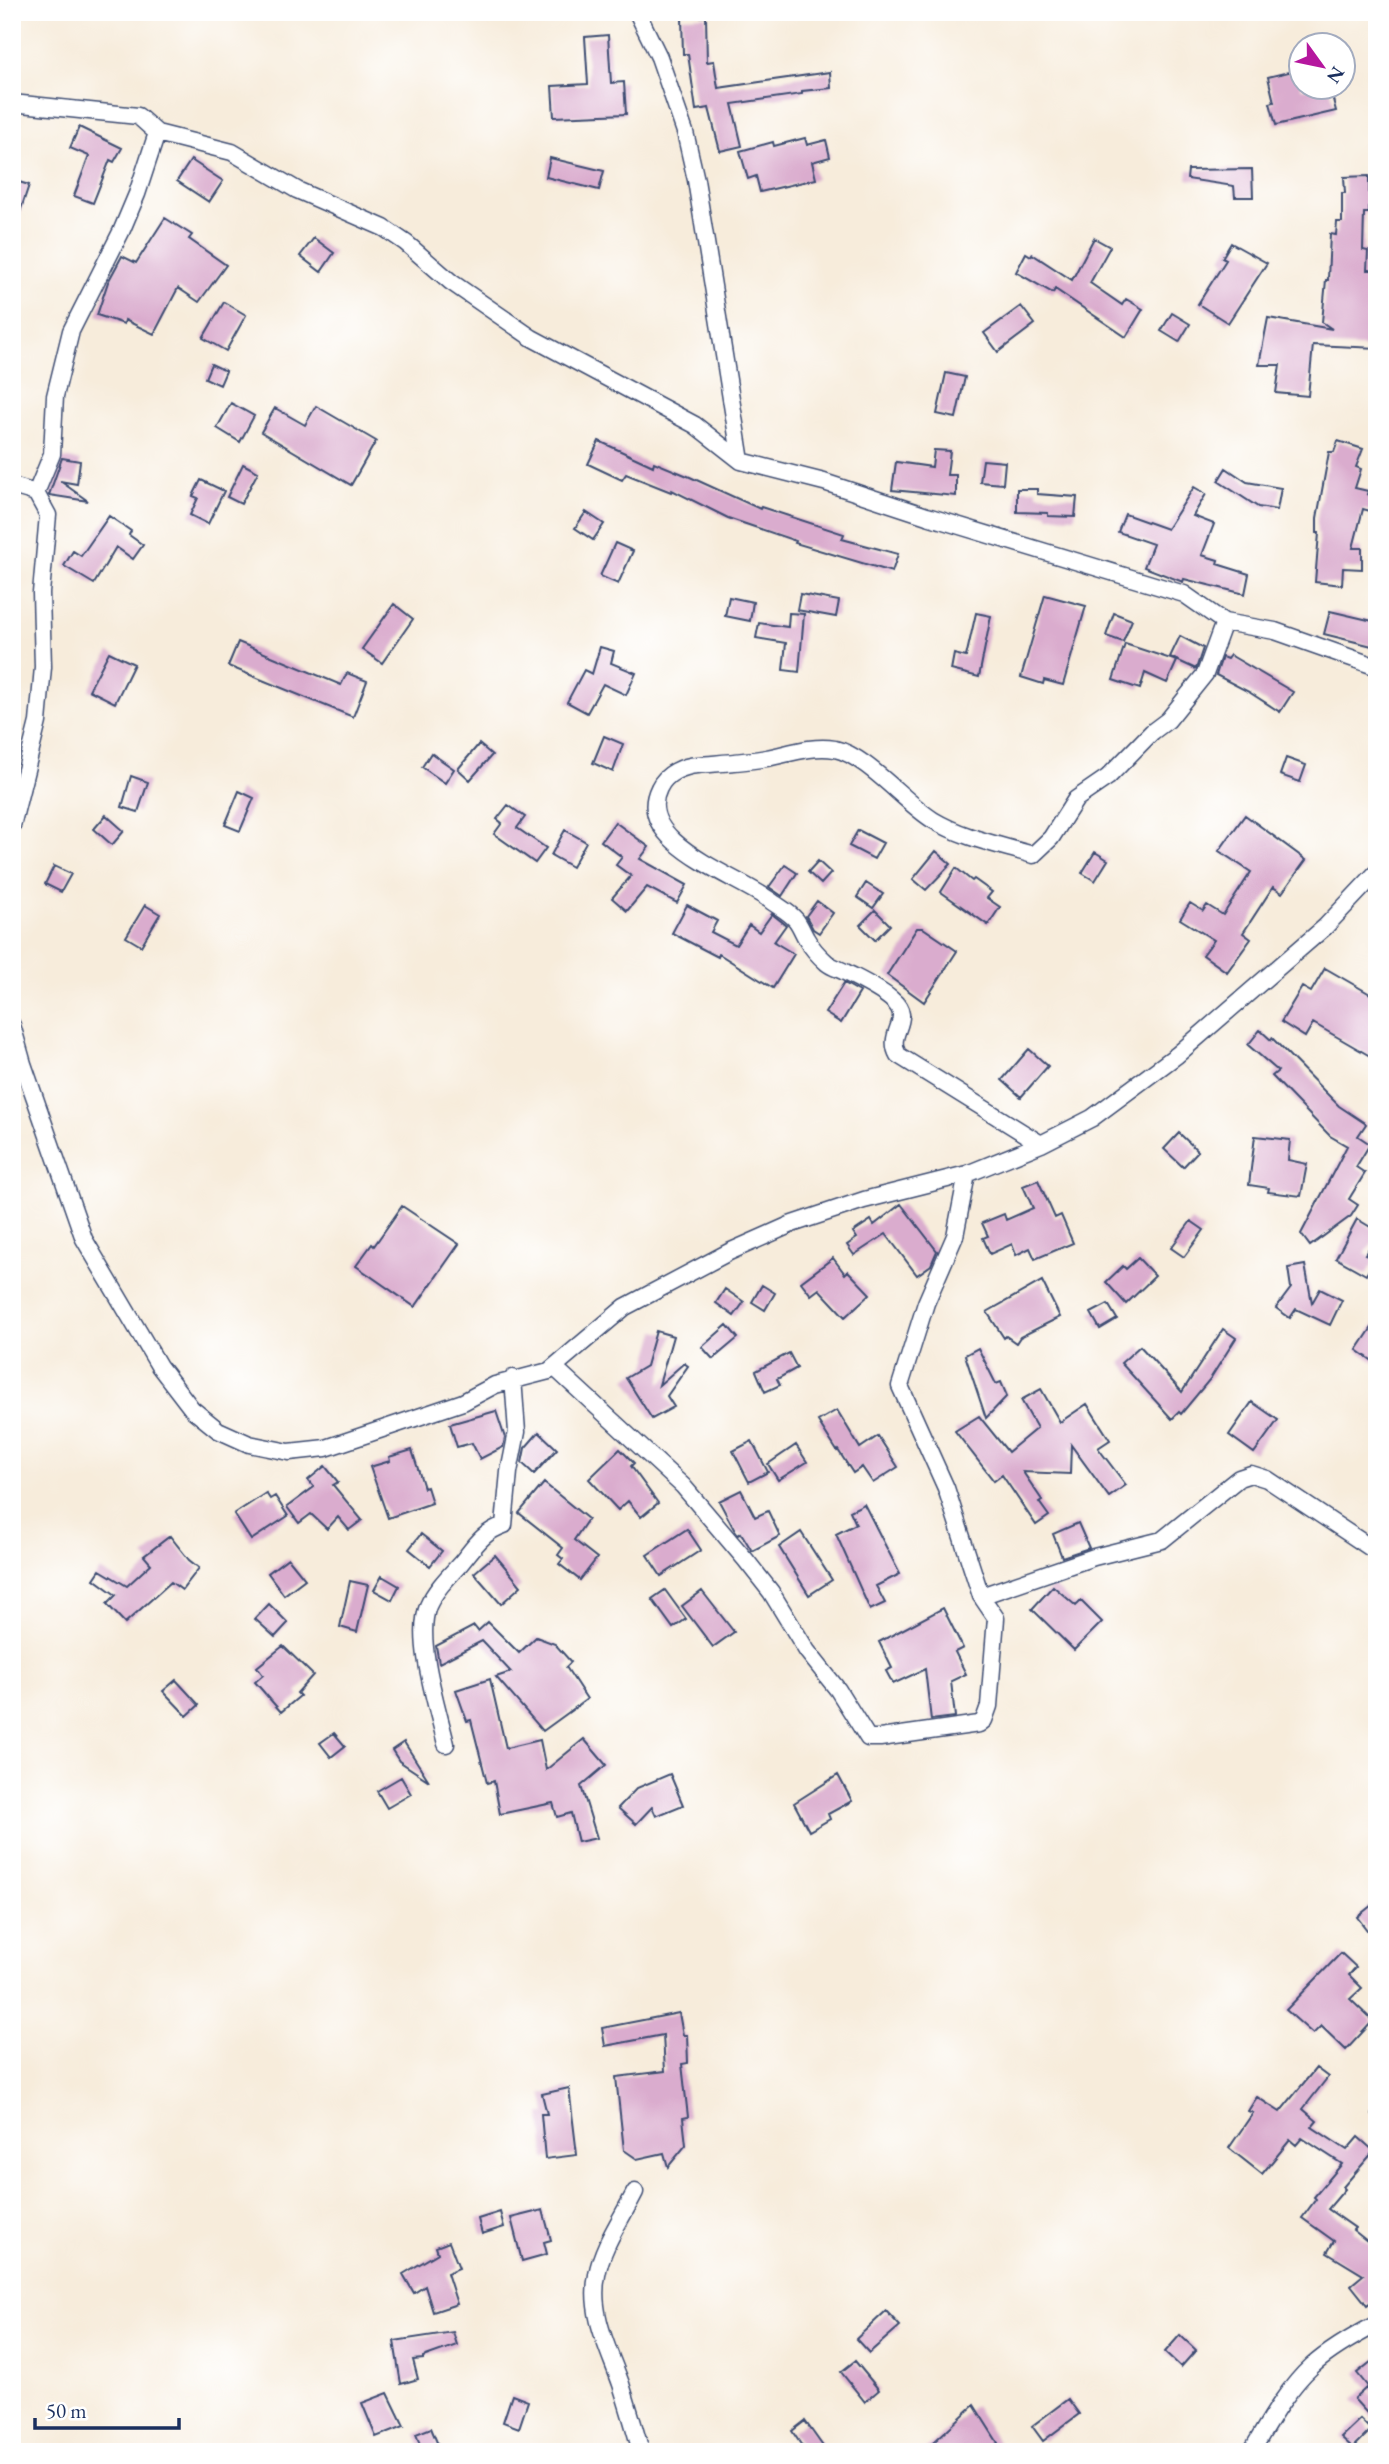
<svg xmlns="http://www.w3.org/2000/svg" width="1389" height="2464" font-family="'EB Garamond',serif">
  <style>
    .building { fill: #daacce }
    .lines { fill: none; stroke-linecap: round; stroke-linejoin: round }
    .street-casing { stroke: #3c4b71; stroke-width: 19 }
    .path { stroke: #3c4b71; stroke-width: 3.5; stroke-dasharray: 5 5; stroke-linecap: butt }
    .street { stroke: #fff; stroke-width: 16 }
  </style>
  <rect width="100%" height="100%" fill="#fff"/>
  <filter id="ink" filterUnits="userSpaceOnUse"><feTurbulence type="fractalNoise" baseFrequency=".0143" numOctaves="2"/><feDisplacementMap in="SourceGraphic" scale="14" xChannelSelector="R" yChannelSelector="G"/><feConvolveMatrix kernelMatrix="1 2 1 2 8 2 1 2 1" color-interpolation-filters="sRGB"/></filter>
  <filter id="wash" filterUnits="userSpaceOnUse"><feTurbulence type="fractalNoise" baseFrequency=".00686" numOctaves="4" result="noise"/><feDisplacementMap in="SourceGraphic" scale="28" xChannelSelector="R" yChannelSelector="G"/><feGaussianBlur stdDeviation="1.57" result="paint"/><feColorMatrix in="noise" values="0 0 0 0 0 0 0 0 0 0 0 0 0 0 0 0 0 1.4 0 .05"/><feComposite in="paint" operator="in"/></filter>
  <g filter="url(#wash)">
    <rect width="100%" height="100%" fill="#f7ecdb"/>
    <g id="blocks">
      <path class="building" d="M706 16 707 62 714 61 718 88 830 72 831 88 802 91V94L732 104 742 146 720 151 709 108 696 110 688 54H683L682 17Z
        M608 35 611 83 624 82 626 114 554 117 552 86 588 84 585 37Z
        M1301 69V88H1330L1336 111 1276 125 1270 103 1274 102 1268 77Z
        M79 127 122 148 114 162 110 160 93 203 74 196 89 156 70 148Z
        M805 138 807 145 826 140 830 157 812 162 816 179 760 192 756 176 748 179 740 151 773 142 774 146Z
        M550 158 604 171 599 190 546 177Z
        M191 160 223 181 209 202 177 181Z
        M1252 169 1253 197H1235L1234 186 1187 179 1188 170Z
        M1369 176V213H1364L1363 250 1368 251 1367 270H1377V348L1313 345 1308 396 1276 393 1280 365H1259L1268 318 1332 329 1322 322 1326 280H1328L1330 234 1336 235 1337 222H1342V193H1345L1344 177Z
        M12 180 29 185 15 227 12 226Z
        M165 218 192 235 189 239 226 265 199 302 178 288 154 334 125 320 124 324 97 315 108 282 122 256 136 263Z
        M314 238 334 253 321 272 300 256Z
        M1094 238 1110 247 1090 283 1122 305 1126 299 1143 309 1126 337 1055 289 1053 293 1016 272 1026 253 1031 256 1032 254 1072 280Z
        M1231 243 1267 263 1228 323 1198 304 1226 260 1222 258Z
        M224 302 246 315 226 351 203 338Z
        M1021 306 1035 324 998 352 984 333Z
        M1172 313 1190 324 1179 342 1161 331Z
        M211 364 226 371 220 385 205 378Z
        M946 373 965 377 956 418 937 414Z
        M231 403 254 416 240 442 217 428Z
        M316 406 376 441 351 485 261 432 275 408 305 425Z
        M599 441 653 466 654 462 690 477 760 509 761 507 844 534 842 539 898 554 892 572 795 543 796 541 728 518 672 490 671 492 626 474 622 480 588 464Z
        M1338 441 1363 449 1356 467 1361 469 1355 488 1368 491 1367 494 1377 497V513L1363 509 1353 548H1362V569L1343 568 1342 585 1315 582 1319 533H1317V518L1329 452H1334Z
        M934 450 950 451 947 475H956V496L892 490 896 462 932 467Z
        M62 458 80 461 77 484 60 481 88 501 49 495Z
        M983 460 1005 462 1003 484 980 482Z
        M243 464 258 472 241 504 227 497Z
        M1226 468 1247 482 1281 488 1277 510 1258 507 1218 481Z
        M201 480 224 491 208 524 190 515 198 498 193 496Z
        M1194 487 1206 494 1193 516 1214 524 1202 555 1218 560 1217 564 1249 574 1245 594 1184 579 1183 582 1144 567 1153 544 1118 532 1125 514 1167 529Z
        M1017 489H1037V494L1077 497 1075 517 1048 516V513L1017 512Z
        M586 512 604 524 593 540 575 528Z
        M109 516 131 531 129 535 143 545 133 559 116 547 94 584 64 566 73 551 81 556Z
        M615 543 633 551 618 584 600 576Z
        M800 594 839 601 836 617 797 610Z
        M1045 595 1086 606 1063 685 1044 680 1043 684 1021 677Z
        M729 597 753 602 750 621 725 616Z
        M394 604 413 619 382 663 362 649Z
        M1330 611 1377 622 1372 646 1324 634Z
        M789 613 804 614 799 672 783 670 786 643 756 638 759 623 788 627Z
        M976 613 991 616 979 677 951 670 954 654 966 657Z
        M1114 613 1132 620 1123 642 1106 636Z
        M1180 636 1203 648 1196 669 1170 657Z
        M238 642 341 685 347 673 367 681 353 717 228 666Z
        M1125 644 1177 661 1167 683 1145 673 1140 689 1113 680Z
        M600 647 614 651 611 663 636 673 626 695 603 684 587 713 567 702 584 670 592 674Z
        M109 652 134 664 115 703 89 690Z
        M1230 655 1293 692 1280 712 1249 692 1216 675 1222 657 1227 659Z
        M604 736 623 744 613 772 593 763Z
        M479 744 492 755 470 780 458 769Z
        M431 753 454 769 445 783 422 767Z
        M1286 758 1306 765 1300 782 1280 775Z
        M131 776 148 782 138 812 122 807Z
        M239 791 254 798 240 831 225 825Z
        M508 805 525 817 517 828 546 848 535 863 494 834 502 823 497 819Z
        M106 815 124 831 112 845 94 829Z
        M1245 815 1306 860 1282 893 1273 887 1243 933 1251 939 1227 972 1203 955 1214 940 1180 919 1190 903 1203 911 1207 905 1223 915 1251 872 1219 851Z
        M615 822 649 847 640 859 687 885 677 903 647 887 627 911 612 898 631 876 616 865 622 857 601 841Z
        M565 830 586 842 572 867 551 855Z
        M858 830 883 843 874 859 849 846Z
        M936 851 951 864 926 890 913 879Z
        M1095 852 1108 860 1095 881 1082 873Z
        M818 861 831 873 821 884 808 872Z
        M785 865 797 873 782 896 769 887Z
        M54 866 71 874 61 892 45 884Z
        M956 868 972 881 974 879 992 892 987 898 1000 907 988 925 941 892Z
        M866 883 883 894 873 908 857 897Z
        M817 901 833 913 819 933 813 929 806 916Z
        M145 905 160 914 141 946 126 937Z
        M687 905 717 921 711 932 736 945 749 925 759 932 772 914 786 925 774 942 794 954 773 988 719 954 718 957 672 933Z
        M875 910 890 925 875 940 860 925Z
        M917 928H923L957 951 924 1002 887 975Z
        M1325 968 1377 998V1045L1370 1056 1313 1023 1305 1037 1281 1022 1302 987 1311 992Z
        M844 983 860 992 841 1023 825 1013Z
        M1260 1030 1271 1040 1272 1038 1339 1106 1366 1124 1358 1136 1370 1144 1356 1167 1365 1173 1349 1199 1358 1205 1351 1216 1310 1246 1301 1234 1347 1146 1330 1136 1272 1076 1278 1071 1248 1045Z
        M1029 1049 1048 1066 1021 1097 1002 1080Z
        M1179 1133 1198 1151 1183 1167 1164 1149Z
        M1255 1136 1290 1140 1288 1160 1307 1164 1301 1196 1268 1192 1269 1188 1249 1185Z
        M1038 1180 1055 1218 1061 1215 1073 1243 1035 1259 1030 1248 1016 1255 1012 1244 990 1254 983 1238 988 1236 982 1223 1004 1214 1006 1220 1033 1208 1023 1186Z
        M901 1204 937 1251 931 1265 917 1275 886 1234 854 1255 847 1245 857 1238 853 1232 871 1220 874 1225Z
        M402 1206 459 1244 415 1307 356 1266 372 1244 374 1246Z
        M1357 1219 1377 1231V1236L1365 1254 1375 1259 1366 1275 1336 1258Z
        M1191 1221 1204 1230 1184 1257 1171 1248Z
        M833 1258 845 1274 848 1271 870 1294 845 1317 819 1289 811 1295 801 1282Z
        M1138 1258 1155 1276 1126 1304 1106 1282 1123 1266 1126 1269Z
        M1305 1265 1312 1303 1320 1289 1342 1300 1330 1325 1296 1309 1290 1318 1276 1308 1291 1288 1288 1268Z
        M1042 1281 1060 1317 1020 1337 1016 1343 1006 1336 1004 1338 987 1312Z
        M762 1285 775 1293 765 1310 752 1302Z
        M725 1289 744 1302 734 1316 716 1303Z
        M1108 1304 1117 1319 1100 1329 1091 1313Z
        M1377 1320V1364L1357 1350Z
        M727 1325 738 1338 713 1359 702 1347Z
        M1223 1329 1236 1338 1210 1379 1181 1414 1179 1412 1172 1419 1121 1363 1140 1346 1182 1392Z
        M656 1331 673 1336 659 1385 684 1363 688 1366 667 1396 674 1407 652 1419 626 1378 646 1366Z
        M978 1348 996 1384 1001 1382 1007 1396 986 1418 965 1355Z
        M789 1353 797 1368 777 1379 780 1385 765 1392 756 1371Z
        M1041 1389 1060 1422 1087 1404 1110 1440 1098 1448 1126 1485 1109 1497 1071 1445 1070 1474 1023 1472 1042 1500 1039 1502 1049 1516 1036 1525 1002 1475 994 1481 955 1431 979 1416 1008 1452 1037 1428 1021 1400Z
        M1252 1402 1278 1420 1254 1453 1229 1435Z
        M837 1410 860 1448 878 1436 898 1467 873 1483 862 1467 853 1473 838 1450 837 1451 818 1421Z
        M496 1411 505 1438 503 1447 480 1459 472 1443 457 1447 450 1424Z
        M539 1432 557 1449 534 1474 522 1463 525 1448Z
        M752 1441 768 1472 749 1482 733 1451Z
        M796 1445 807 1462 778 1480 768 1464Z
        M620 1449 634 1463 631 1466 658 1503 641 1517 628 1501 618 1510 589 1479Z
        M412 1450 424 1488 427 1487 432 1503 388 1518 370 1467 390 1461 389 1457Z
        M325 1466 338 1482 333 1485 362 1520 349 1530 338 1517 327 1529 311 1514 299 1523 287 1507 314 1487 308 1480Z
        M544 1483 588 1519 574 1540 597 1558 580 1580 559 1564 563 1559 558 1555 563 1548 519 1513Z
        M741 1490 755 1517 768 1511 780 1536 752 1551 741 1533 738 1535 735 1531 719 1501Z
        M266 1493 270 1499 275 1496 288 1516 251 1540 234 1514Z
        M864 1504 900 1574 876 1586 885 1603 870 1610 836 1534 856 1524 850 1511Z
        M1078 1523 1089 1548 1062 1557 1053 1534Z
        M687 1529 701 1550 661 1576 647 1555Z
        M801 1532 832 1580 809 1595 779 1547Z
        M421 1534 442 1551 430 1566 409 1549Z
        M170 1536 189 1560 199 1568 182 1590 171 1582 125 1623 107 1604 116 1595 94 1579 100 1570 127 1586 151 1564 144 1556Z
        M495 1555 521 1586 501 1604 474 1573Z
        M288 1558 305 1579 284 1595 268 1573Z
        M382 1576 399 1586 392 1600 374 1590Z
        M350 1581 368 1585 357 1632 340 1627Z
        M1053 1586 1076 1606 1081 1601 1102 1622 1074 1650 1032 1609Z
        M665 1590 686 1619 673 1628 652 1599Z
        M702 1591 734 1632 713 1647 682 1606Z
        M269 1604 288 1623 275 1637 255 1619Z
        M943 1608 963 1648 955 1652 966 1674 951 1681 955 1717 931 1720 925 1669 893 1684 886 1671 892 1668 879 1642Z
        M488 1622 519 1653 536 1637 555 1644 571 1662 566 1667 587 1699 543 1731 496 1677 511 1672 482 1641 439 1663 436 1646 474 1626 478 1631Z
        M283 1646 313 1675 297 1693 300 1696 281 1712 255 1682 263 1675 257 1667Z
        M490 1679 506 1748 540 1740 546 1770 584 1739 606 1765 581 1786 597 1838 578 1842 571 1813 557 1817 553 1803 500 1814 494 1781 487 1783 471 1720 467 1721 456 1690Z
        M176 1680 199 1705 187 1716 163 1691Z
        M334 1733 345 1746 331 1757 320 1743Z
        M404 1742 429 1781 399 1761 392 1750Z
        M670 1774 683 1805 656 1816 652 1807 636 1824 618 1808 637 1788Z
        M838 1775 852 1801 828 1814 830 1819 809 1831 794 1803Z
        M401 1777 411 1794 387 1808 377 1791Z
        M1377 1901V1943L1357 1917Z
        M1341 1953 1356 1967 1349 1975 1362 1988 1350 1999 1373 2021 1346 2050 1321 2026 1313 2034 1286 2010Z
        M679 2013 683 2035H687L688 2063 682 2064 688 2117 683 2118 686 2145 668 2167 664 2153 637 2159 624 2150 616 2077 665 2071 663 2035 605 2046 602 2028Z
        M1316 2068 1328 2077 1303 2109 1317 2121 1312 2127 1347 2150 1358 2137 1374 2151 1343 2187 1345 2189 1328 2209 1355 2228 1353 2230 1377 2249V2297L1367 2305 1351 2285 1363 2275 1327 2253 1334 2241 1302 2218 1316 2199 1314 2197 1342 2164 1302 2138 1296 2145 1290 2140 1262 2174 1229 2148 1253 2113 1248 2111 1257 2097 1280 2112Z
        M569 2088 577 2155 545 2159 541 2114H547L542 2094Z
        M543 2210 551 2240 544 2242 547 2254 522 2261 511 2218Z
        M500 2212 504 2227 482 2234 478 2219Z
        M449 2242 459 2268 447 2273 457 2304 433 2312 425 2286 414 2293 403 2274 438 2253 436 2247Z
        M886 2311 900 2326 869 2353 856 2339Z
        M453 2332 457 2345 423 2357V2359L413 2360 418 2379 401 2384 394 2341Z
        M1180 2335 1196 2350 1181 2367 1165 2352Z
        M1377 2357V2398L1357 2373Z
        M855 2361 879 2390 865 2402 841 2372Z
        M1366 2388 1377 2400V2424L1354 2399Z
        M388 2393 404 2426 376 2437 362 2403Z
        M512 2395 528 2401 519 2428 503 2422Z
        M1068 2399 1079 2414 1043 2441 1032 2426Z
        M974 2405 998 2443 985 2452H923Z
        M1360 2419 1371 2430 1353 2448 1341 2437Z
        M805 2421 827 2452H806L792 2431Z
        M431 2428 441 2452H423L416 2434Z"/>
    </g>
  </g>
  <g filter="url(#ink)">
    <use href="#blocks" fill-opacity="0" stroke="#3c4b71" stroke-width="2"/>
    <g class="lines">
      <defs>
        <path id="street" d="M637 12 659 57 685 132 696 180 741 461
          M12 103 138 116 157 133 232 152 297 190 384 228 406 243 451 282 532 338 695 425 741 461 824 482 927 516 1184 594 1224 622 1275 631 1377 667
          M12 486 36 493
          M12 826 38 722 43 667 41 593 48 515 36 493 52 454 55 396 71 331 121 232 137 194 157 133
          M12 1025 23 1064 84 1239 159 1366 192 1409 218 1430 249 1444 289 1452 326 1448 463 1402 495 1385 549 1371 625 1307 729 1252 792 1224 864 1200 967 1174 1041 1144 1092 1118 1177 1055 1325 927 1377 872
          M1041 1144 898 1055C885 1032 916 1019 891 999 878 988 860 980 845 972 839 969 832 967 827 963 819 956 811 947 806 938 803 933 800 925 796 920 789 912 779 907 771 901 738 876 632 842 659 788 666 773 683 766 698 765 721 763 744 762 767 758 788 754 812 745 835 749 867 756 904 802 933 820 963 838 1000 845 1033 855L1051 838 1076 799 1108 777 1152 732 1168 720 1205 674 1224 622
          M554 1367 683 1486 745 1559 771 1592 807 1651 838 1690 868 1738H880L979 1724 984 1720 989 1706 996 1618 981 1596 946 1488 900 1386 926 1303 955 1236 967 1174
          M981 1596 1094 1557 1162 1540 1239 1478 1251 1474 1267 1479 1377 1552
          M446 1744C438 1709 415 1640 428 1606 435 1590 449 1576 461 1563 475 1546 483 1532 504 1525L509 1472 517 1432 513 1378
          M635 2192C622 2218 602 2246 597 2275 589 2313 609 2350 621 2384 628 2407 635 2429 641 2452
          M1251 2452C1269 2422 1286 2390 1312 2366 1331 2349 1354 2336 1377 2324"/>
      </defs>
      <use href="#street" class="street-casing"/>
      <path class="path" d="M1377 2101 1373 2115 1377 2123"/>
      <use href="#street" class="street"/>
    </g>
  </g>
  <rect width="1389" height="2464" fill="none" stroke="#fff" stroke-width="42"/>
  <g transform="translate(1322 66) rotate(123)"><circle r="33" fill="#ffffff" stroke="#a4acbf" stroke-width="2"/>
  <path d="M0-5L12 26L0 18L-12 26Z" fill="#b5179e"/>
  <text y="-10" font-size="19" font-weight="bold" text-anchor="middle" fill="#1b2f5e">N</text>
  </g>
  <path d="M35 2418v10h144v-10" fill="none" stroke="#1b2f5e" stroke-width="3.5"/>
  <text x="46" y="2418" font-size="21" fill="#1b2f5e" stroke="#ffffff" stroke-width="5" paint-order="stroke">50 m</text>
</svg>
